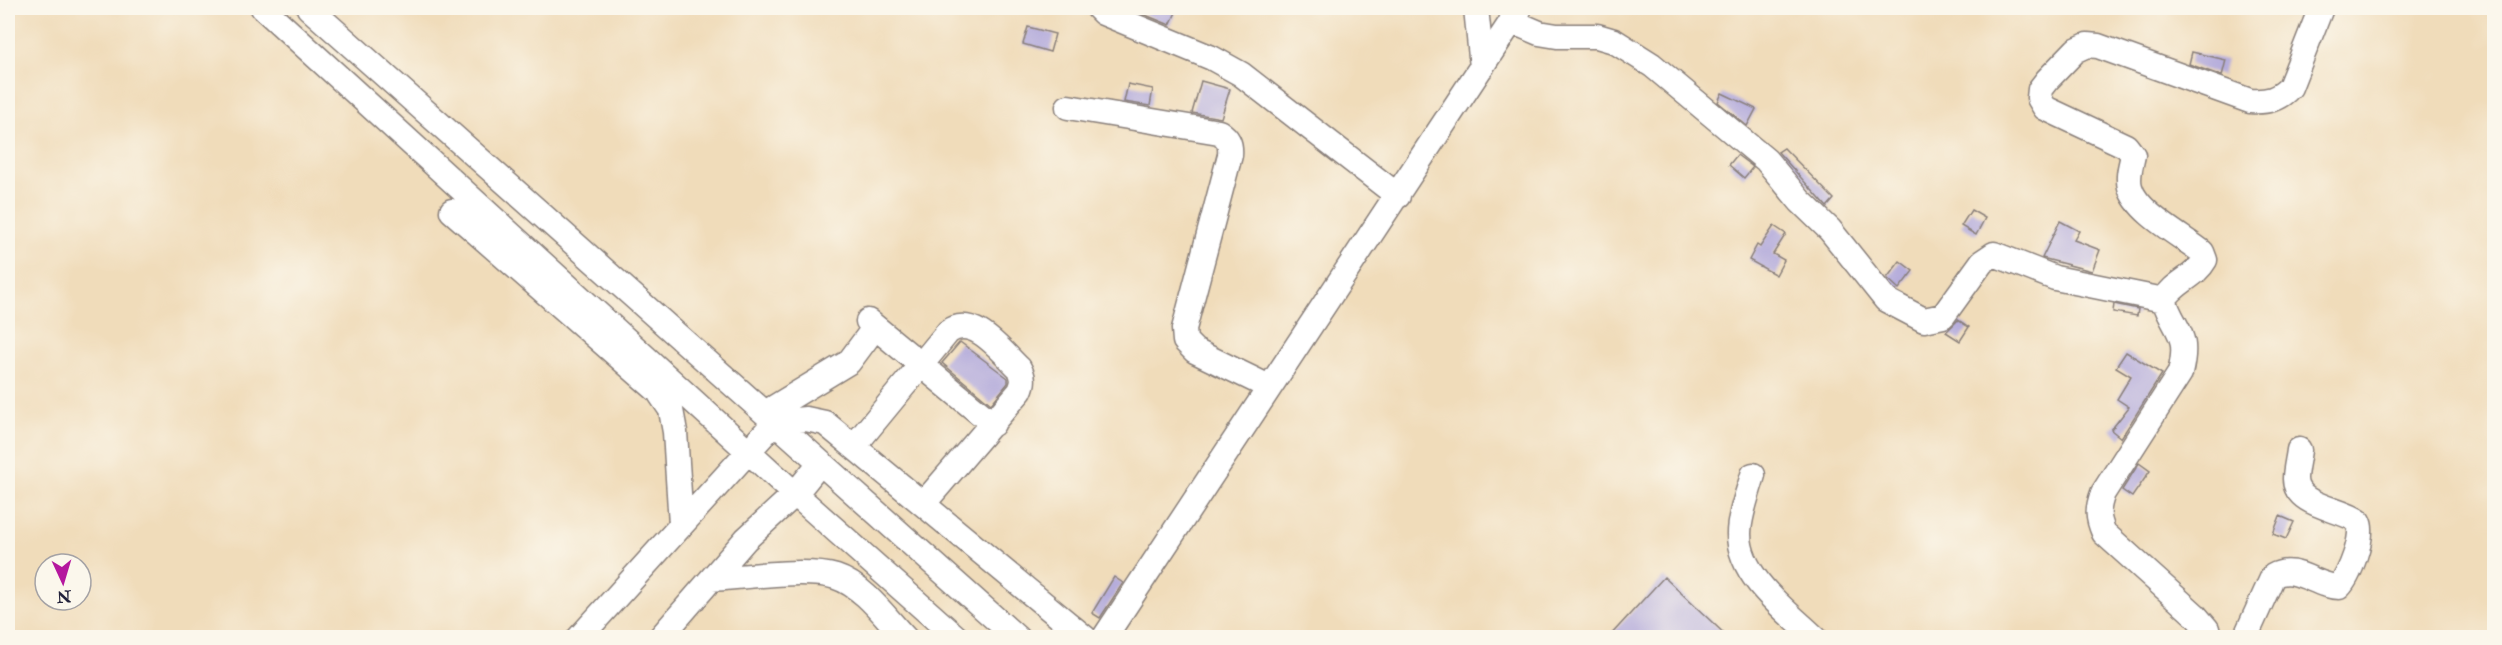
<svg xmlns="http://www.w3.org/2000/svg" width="2502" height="645" font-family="'IM FELL Double Pica',serif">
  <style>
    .building { fill: #b6addb }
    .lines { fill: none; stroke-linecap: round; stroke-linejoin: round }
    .minor-casing { stroke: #897f7a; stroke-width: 27 }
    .minor { stroke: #fff; stroke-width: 24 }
  </style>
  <rect width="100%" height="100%" fill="#fbf7ec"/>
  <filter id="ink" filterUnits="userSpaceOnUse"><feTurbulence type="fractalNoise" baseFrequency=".0167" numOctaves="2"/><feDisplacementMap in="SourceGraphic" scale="12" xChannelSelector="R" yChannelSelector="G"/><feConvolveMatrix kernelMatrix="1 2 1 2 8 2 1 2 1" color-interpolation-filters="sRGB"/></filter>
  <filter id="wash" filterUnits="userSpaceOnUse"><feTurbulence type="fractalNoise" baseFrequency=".008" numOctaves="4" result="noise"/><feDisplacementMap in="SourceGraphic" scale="24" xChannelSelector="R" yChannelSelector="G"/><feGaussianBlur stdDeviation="1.35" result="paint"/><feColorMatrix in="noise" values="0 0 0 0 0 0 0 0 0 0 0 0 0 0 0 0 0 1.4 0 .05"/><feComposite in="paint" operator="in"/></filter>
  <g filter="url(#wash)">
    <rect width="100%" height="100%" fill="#f0dcba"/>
    <g id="blocks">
      <path class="building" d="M1146 8H1178L1170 25 1143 14Z
        M1028 27 1055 34 1050 52 1023 44Z
        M2192 52 2226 60 2222 76 2189 64Z
        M1201 81 1230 89 1221 118 1192 113Z
        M1128 84 1153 89 1150 106 1124 102Z
        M1722 93 1756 109 1747 126 1718 102Z
        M1784 148 1834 199 1827 207 1778 152Z
        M1737 155 1753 167 1744 178 1729 165Z
        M1971 210 1985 218 1976 235 1961 226Z
        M2060 221 2079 231 2074 240 2100 250 2092 271 2042 258Z
        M1774 226 1786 234 1773 254 1784 260 1776 275 1749 260 1757 245 1760 247Z
        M1900 261 1913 271 1899 289 1887 278Z
        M2114 304 2138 309 2137 316 2113 312Z
        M1958 320 1969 327 1960 341 1946 332Z
        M960 342 1008 378V383L991 404 942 363Z
        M2126 352 2162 374 2121 438 2111 430 2129 407 2117 399 2131 376 2116 367Z
        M2139 463 2150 471 2132 497 2122 490Z
        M2280 516 2294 522 2286 539 2273 534Z
        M1114 577 1123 583 1100 618 1092 613Z
        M1664 577 1729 638H1608Z"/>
    </g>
  </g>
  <g filter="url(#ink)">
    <use href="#blocks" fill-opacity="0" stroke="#897f7a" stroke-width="1.5"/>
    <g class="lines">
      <defs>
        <path id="minor" d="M263 8 795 494 820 463
          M309 8 775 422 806 419 825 423 1085 638
          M1098 8 1103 13 1212 58 1241 74 1398 196
          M1476 8 1482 67
          M1511 21 1539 33 1557 36H1597L1614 41 1652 65 1766 160 1800 201 1830 230 1886 300 1924 320 1943 316 1982 262 1994 254 2055 278 2164 300
          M1068 107 1219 132C1228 138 1231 143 1230 155L1184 329 1185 341 1195 351 1269 387
          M452 211 658 391 671 410 675 432 681 524
          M868 321 993 424
          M765 413 849 362 875 327
          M855 445 948 332C973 313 1001 351 1019 368 1024 377 1024 382 1020 391L924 503
          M1753 475C1748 493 1739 516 1739 534 1739 577 1787 611 1815 638
          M712 579C745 577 807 568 836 577 864 586 886 618 905 638
          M579 638 775 422 1017 638
          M660 638 746 539 795 494 957 638
          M1104 638 1519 10
          M2209 638 2207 629 2195 615 2104 533C2097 517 2097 509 2103 493L2180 373C2190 332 2175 333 2164 300 2174 282 2195 278 2205 260L2202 252C2182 236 2136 212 2130 187 2127 176 2131 165 2133 155L2126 146 2045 108 2039 98 2040 89 2047 80 2076 50 2087 45 2098 46 2250 101C2267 102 2278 100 2290 87L2321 8
          M2245 638 2273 576C2295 563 2316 587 2339 587 2349 577 2366 534 2358 521 2340 508 2295 506 2295 479 2295 470 2298 459 2299 450"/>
      </defs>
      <use href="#minor" class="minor-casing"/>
      <use href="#minor" class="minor"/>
    </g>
  </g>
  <rect width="2502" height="645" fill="none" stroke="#fbf7ec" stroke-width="30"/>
  <g transform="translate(63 582) rotate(176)"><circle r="28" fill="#fbf7ec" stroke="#a4a2a5" stroke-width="1.5"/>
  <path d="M0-4.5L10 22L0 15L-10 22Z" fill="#b5179e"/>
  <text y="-9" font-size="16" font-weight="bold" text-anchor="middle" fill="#22223b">N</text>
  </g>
</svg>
